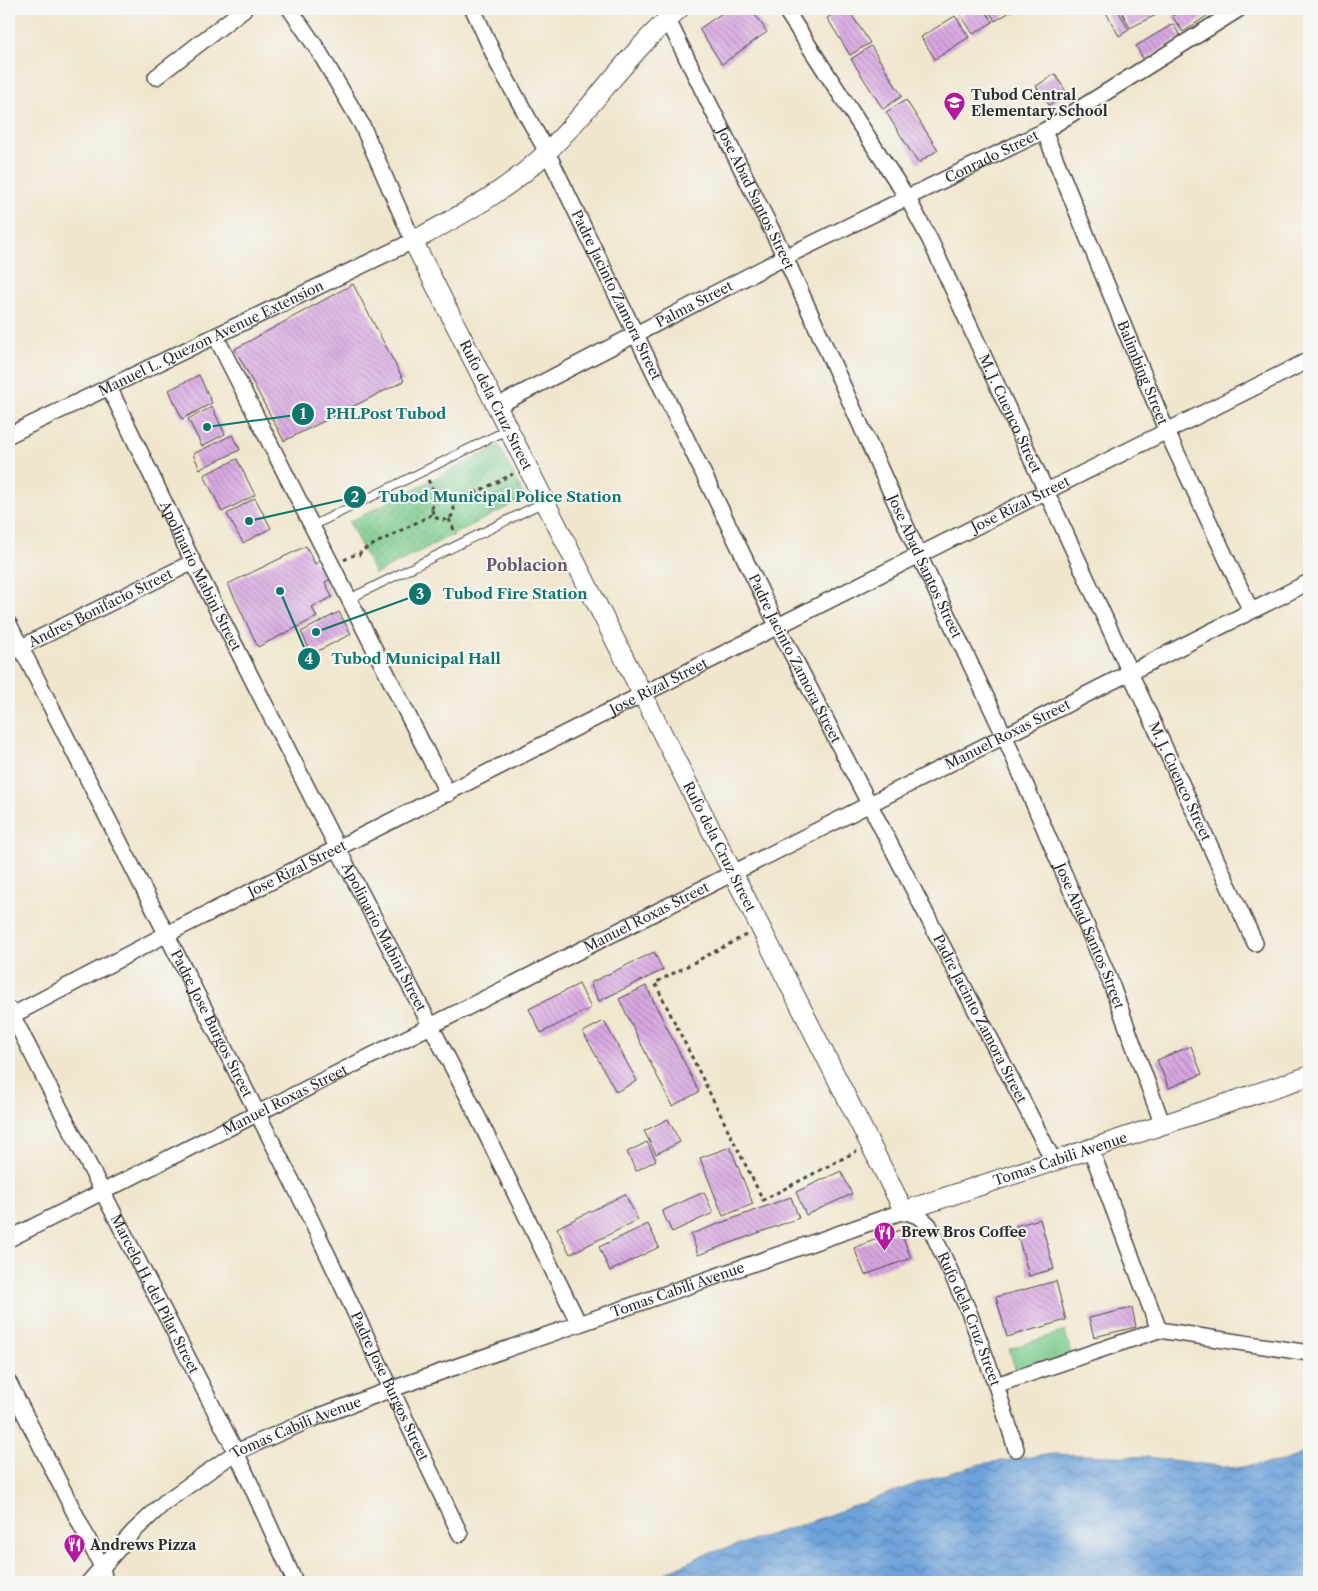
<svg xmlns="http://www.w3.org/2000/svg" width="1318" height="1591" font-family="'Libre Caslon Text',serif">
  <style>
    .park { fill: url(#park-dots); stroke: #527a5a }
    .garden { fill: #78c98a; stroke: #527a5a }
    .water { fill: url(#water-waves); stroke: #4c6682 }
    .building { fill: url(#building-back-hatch) }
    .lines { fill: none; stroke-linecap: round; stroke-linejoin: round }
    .service-casing { stroke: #494743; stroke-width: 10 }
    .minor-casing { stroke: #494743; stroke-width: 18 }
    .tertiary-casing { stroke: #494743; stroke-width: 21 }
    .path { stroke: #494743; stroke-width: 3; stroke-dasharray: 4 4; stroke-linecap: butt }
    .service { stroke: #fff; stroke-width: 8 }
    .minor { stroke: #fff; stroke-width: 15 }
    .tertiary { stroke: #fff; stroke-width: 19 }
    .labels { text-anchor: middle; stroke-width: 4; stroke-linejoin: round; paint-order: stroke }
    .poi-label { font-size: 14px; font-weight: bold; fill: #2b2b2b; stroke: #f6f6f2; text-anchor: start }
    .street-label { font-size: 14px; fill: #2b2b2b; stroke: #f6f6f2 }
    .quarter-label { font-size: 16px; font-weight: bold; fill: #68566b; stroke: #f6f6f2 }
    .leader { fill: none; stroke: #0f766e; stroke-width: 2 }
    .callout-dot { fill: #0f766e; stroke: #f6f6f2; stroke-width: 2 }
    .mark-label { font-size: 15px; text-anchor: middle; font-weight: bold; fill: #fff }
    .callout-label { font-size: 15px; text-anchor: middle; font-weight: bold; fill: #0f766e; stroke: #f6f6f2; stroke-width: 4; stroke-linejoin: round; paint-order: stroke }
  </style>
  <defs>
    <pattern id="park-dots" width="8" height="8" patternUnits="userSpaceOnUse" patternTransform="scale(1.25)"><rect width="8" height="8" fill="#78c98a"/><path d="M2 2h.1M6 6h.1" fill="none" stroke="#63a371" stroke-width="1.8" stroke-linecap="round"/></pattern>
    <pattern id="water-waves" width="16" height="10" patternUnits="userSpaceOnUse" patternTransform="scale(1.25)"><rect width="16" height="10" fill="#6da2da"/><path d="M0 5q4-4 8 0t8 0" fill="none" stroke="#5a84b1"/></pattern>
    <pattern id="building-back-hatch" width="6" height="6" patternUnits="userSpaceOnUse" patternTransform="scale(1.25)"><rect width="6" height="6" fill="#d8a7e2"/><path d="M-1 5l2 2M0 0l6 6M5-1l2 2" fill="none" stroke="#af88b7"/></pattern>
  </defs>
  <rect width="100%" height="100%" fill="#f6f6f2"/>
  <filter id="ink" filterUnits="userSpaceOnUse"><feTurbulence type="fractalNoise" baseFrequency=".02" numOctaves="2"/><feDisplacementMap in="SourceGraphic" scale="10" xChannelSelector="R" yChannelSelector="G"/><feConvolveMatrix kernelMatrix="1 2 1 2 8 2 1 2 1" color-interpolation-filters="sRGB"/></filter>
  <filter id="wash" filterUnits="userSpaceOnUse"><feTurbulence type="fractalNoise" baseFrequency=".0096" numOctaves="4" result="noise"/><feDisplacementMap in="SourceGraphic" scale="20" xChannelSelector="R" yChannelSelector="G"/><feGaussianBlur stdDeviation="1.12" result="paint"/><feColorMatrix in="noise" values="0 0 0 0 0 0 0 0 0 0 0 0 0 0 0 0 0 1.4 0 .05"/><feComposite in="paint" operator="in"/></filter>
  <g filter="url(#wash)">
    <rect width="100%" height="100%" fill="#f0e6cd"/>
    <path class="park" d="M499 446 525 498 375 574 349 522Z"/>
    <path class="garden" d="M1065 1331 1072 1357 1017 1374 1009 1349Z"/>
    <path class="water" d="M1309 1451V1582H647L701 1556 801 1525 924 1481 980 1464 1053 1454 1147 1457 1235 1468 1284 1461Z"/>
    <g id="blocks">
      <path class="building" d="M728 9H751L767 32 722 64 699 29Z
        M841 9H848L870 43 850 55 827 18Z
        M970 9H984L993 22 973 34 961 15Z
        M988 9H1015L995 21Z
        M1104 9H1117L1129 30 1119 36Z
        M1120 9H1160L1162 12 1130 28Z
        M1183 9H1204L1208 15 1183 32 1172 16Z
        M955 16 969 37 935 59 921 37Z
        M1173 24 1181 37 1144 60 1136 46Z
        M871 46 902 96 883 109 851 59Z
        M1055 74 1067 93 1049 105 1036 86Z
        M906 100 938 150 918 163 886 112Z
        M353 284 404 381 284 441 235 349Z
        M199 375 212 403 182 419 169 390Z
        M212 407 225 434 202 446 188 419Z
        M232 435 240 450 200 469 193 454Z
        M237 459 255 495 222 512 204 475Z
        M255 498 271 528 243 543 227 514Z
        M306 546 315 564 323 559 333 578 325 582 332 597 312 607 317 617 258 647 228 584Z
        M339 612 351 634 312 654 301 632Z
        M654 952 663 970 599 1001 590 983Z
        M579 984 591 1008 541 1033 529 1009Z
        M646 986 699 1092 672 1106 619 999Z
        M604 1021 637 1081 616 1092 583 1032Z
        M1191 1046 1202 1074 1169 1088 1157 1060Z
        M668 1119 680 1142 656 1154 644 1131Z
        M647 1142 656 1160 636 1171 627 1152Z
        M730 1147 753 1204 723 1216 700 1158Z
        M841 1171 852 1194 806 1215 796 1192Z
        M704 1192 713 1213 672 1232 662 1211Z
        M625 1194 638 1220 570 1254 557 1228Z
        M791 1197 799 1218 698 1255 691 1234Z
        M1040 1219 1054 1269 1029 1276 1015 1226Z
        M648 1224 659 1247 610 1271 599 1247Z
        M900 1230 911 1258 865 1275 854 1248Z
        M1056 1281 1066 1320 1007 1337 996 1297Z
        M1132 1308 1136 1327 1094 1337 1089 1318Z"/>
    </g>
  </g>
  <g filter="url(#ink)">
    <use href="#blocks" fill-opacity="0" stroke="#494743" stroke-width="1"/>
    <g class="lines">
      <defs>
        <path id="service" d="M312 526 507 430
          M349 599 544 502"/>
        <g id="minor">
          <path id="s1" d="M473 9 498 64 547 152 778 627 1053 1160"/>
          <path id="s2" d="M785 9 908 199 930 240 1255 943"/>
          <path id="s3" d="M667 18 785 257 919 555 1004 735 1109 978 1162 1123"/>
          <path d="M156 77 244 9"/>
          <path id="s4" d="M1044 131 1167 432 1251 611"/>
          <path d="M216 337 448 794"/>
          <path id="s5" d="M109 387 193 562 338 849 467 1095 579 1324"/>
          <path id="s6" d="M497 406 785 257 1044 131 1239 9"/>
          <path id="s7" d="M9 435 413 241 362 125 318 50 290 9"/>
          <path id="s8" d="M9 624 303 1203 460 1534"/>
          <path id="s9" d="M9 653 193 562"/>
          <path id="s10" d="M9 1009 236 1452 295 1582"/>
          <path id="s11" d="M9 1017 165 935 919 555 1309 360"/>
          <path d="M1090 1147 1159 1330"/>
          <path id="s12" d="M9 1239 1309 582"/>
          <path d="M9 1383 102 1567 105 1582"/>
          <path d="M996 1385 1159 1330 1309 1353"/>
          <path id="s13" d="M89 1582 134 1531 165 1502 236 1452 312 1419 392 1389 904 1211 920 1217 929 1225 969 1312 996 1385 1016 1449"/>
        </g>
        <g id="tertiary">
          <path id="s14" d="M679 9C630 51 594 106 548 151 509 190 461 215 413 241L904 1211 1309 1076"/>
        </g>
      </defs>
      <use href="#service" class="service-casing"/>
      <use href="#minor" class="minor-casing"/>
      <use href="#tertiary" class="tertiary-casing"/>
      <path class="path" d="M428 480 438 499
        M432 509a11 11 0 1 1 22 0a11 11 0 1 1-22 0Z
        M453 504 513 474
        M449 519 456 534
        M344 560 354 555H359L361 551 433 514
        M746 935 655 983 763 1200 857 1151"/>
      <use href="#service" class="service"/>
      <use href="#minor" class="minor"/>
      <use href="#tertiary" class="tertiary"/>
    </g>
  </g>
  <defs>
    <symbol id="school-pin" viewBox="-11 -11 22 30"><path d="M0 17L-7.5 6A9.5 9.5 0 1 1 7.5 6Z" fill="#b5179e" stroke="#f6f6f2"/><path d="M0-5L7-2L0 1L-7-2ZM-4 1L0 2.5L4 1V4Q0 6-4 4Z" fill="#fff"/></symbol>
    <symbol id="restaurant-pin" viewBox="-11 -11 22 30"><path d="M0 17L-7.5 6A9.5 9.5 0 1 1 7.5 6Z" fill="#b5179e" stroke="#f6f6f2"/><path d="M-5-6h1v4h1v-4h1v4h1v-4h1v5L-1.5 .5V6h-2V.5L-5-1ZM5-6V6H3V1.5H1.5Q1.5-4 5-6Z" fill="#fff"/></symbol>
  </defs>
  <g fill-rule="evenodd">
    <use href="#school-pin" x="942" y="90" width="25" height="34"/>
    <use href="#restaurant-pin" x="872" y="1220" width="25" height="34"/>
    <use href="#restaurant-pin" x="62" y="1532" width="25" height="34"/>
  </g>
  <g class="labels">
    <g class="poi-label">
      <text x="971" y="100">Tubod Central<tspan x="971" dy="16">Elementary School</tspan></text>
      <text x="901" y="1237">Brew Bros Coffee</text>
      <text x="90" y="1550">Andrews Pizza</text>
    </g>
    <g class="street-label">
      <text dy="5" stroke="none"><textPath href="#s6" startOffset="554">Conrado Street</textPath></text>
      <text dy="5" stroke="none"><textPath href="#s3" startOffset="201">Jose Abad Santos Street</textPath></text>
      <text dy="5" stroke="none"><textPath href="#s1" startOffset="320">Padre Jacinto Zamora Street</textPath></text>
      <text dy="5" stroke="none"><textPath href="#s6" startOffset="222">Palma Street</textPath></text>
      <text dy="5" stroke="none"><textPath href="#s7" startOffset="224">Manuel L. Quezon Avenue Extension</textPath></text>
      <text dy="5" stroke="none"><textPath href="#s4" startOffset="261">Balimbing Street</textPath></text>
      <text dy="5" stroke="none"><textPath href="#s14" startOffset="540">Rufo dela Cruz Street</textPath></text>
      <text dy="5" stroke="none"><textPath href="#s2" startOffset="464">M. J. Cuenco Street</textPath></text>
      <text dy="5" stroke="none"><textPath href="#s11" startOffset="1134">Jose Rizal Street</textPath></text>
      <text dy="5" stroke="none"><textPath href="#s3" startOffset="606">Jose Abad Santos Street</textPath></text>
      <text dy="5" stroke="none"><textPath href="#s5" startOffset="210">Apolinario Mabini Street</textPath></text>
      <text dy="5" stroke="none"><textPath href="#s9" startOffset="102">Andres Bonifacio Street</textPath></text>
      <text dy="5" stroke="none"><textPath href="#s1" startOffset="725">Padre Jacinto Zamora Street</textPath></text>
      <text dy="5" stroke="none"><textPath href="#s11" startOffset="729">Jose Rizal Street</textPath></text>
      <text dy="5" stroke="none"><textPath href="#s12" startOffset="1119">Manuel Roxas Street</textPath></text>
      <text dy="5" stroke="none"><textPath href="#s2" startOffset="869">M. J. Cuenco Street</textPath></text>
      <text dy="5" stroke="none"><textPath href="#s14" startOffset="1035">Rufo dela Cruz Street</textPath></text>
      <text dy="5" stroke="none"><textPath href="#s11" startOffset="324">Jose Rizal Street</textPath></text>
      <text dy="5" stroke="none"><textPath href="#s12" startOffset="714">Manuel Roxas Street</textPath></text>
      <text dy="5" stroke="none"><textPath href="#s5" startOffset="615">Apolinario Mabini Street</textPath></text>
      <text dy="5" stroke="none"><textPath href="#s3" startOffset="1011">Jose Abad Santos Street</textPath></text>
      <text dy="5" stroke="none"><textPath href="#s1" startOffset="1130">Padre Jacinto Zamora Street</textPath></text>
      <text dy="5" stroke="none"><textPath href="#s8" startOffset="448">Padre Jose Burgos Street</textPath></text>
      <text dy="5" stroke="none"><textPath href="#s12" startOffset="309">Manuel Roxas Street</textPath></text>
      <text dy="5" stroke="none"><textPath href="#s14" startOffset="1608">Tomas Cabili Avenue</textPath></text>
      <text dy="5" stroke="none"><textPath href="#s13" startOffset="668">Tomas Cabili Avenue</textPath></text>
      <text dy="5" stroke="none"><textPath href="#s10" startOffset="320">Marcelo H. del Pilar Street</textPath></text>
      <text dy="5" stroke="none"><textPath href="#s13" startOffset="1039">Rufo dela Cruz Street</textPath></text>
      <text dy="5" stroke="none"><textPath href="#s8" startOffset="852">Padre Jose Burgos Street</textPath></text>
      <text dy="5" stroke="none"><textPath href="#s13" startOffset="262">Tomas Cabili Avenue</textPath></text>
    </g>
    <g class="quarter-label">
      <text x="527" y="571">Poblacion</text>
    </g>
  </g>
  <path class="leader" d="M207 427L303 414M249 521L355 497M316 632L420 594M280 591L309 659"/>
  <g class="callout-dot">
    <circle cx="207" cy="427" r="5"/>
    <circle cx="249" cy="521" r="5"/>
    <circle cx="316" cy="632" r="5"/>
    <circle cx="280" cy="591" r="5"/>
    <circle cx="303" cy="414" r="12"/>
    <circle cx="355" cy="497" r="12"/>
    <circle cx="420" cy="594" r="12"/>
    <circle cx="309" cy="659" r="12"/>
  </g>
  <g class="mark-label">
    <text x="303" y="419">1</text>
    <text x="355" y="502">2</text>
    <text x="420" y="599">3</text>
    <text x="309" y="664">4</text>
  </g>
  <g class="callout-label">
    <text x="386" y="419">PHLPost Tubod</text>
    <text x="500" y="502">Tubod Municipal Police Station</text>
    <text x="515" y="599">Tubod Fire Station</text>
    <text x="416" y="664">Tubod Municipal Hall</text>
  </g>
  <rect width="1318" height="1591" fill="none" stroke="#f6f6f2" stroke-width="30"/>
</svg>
